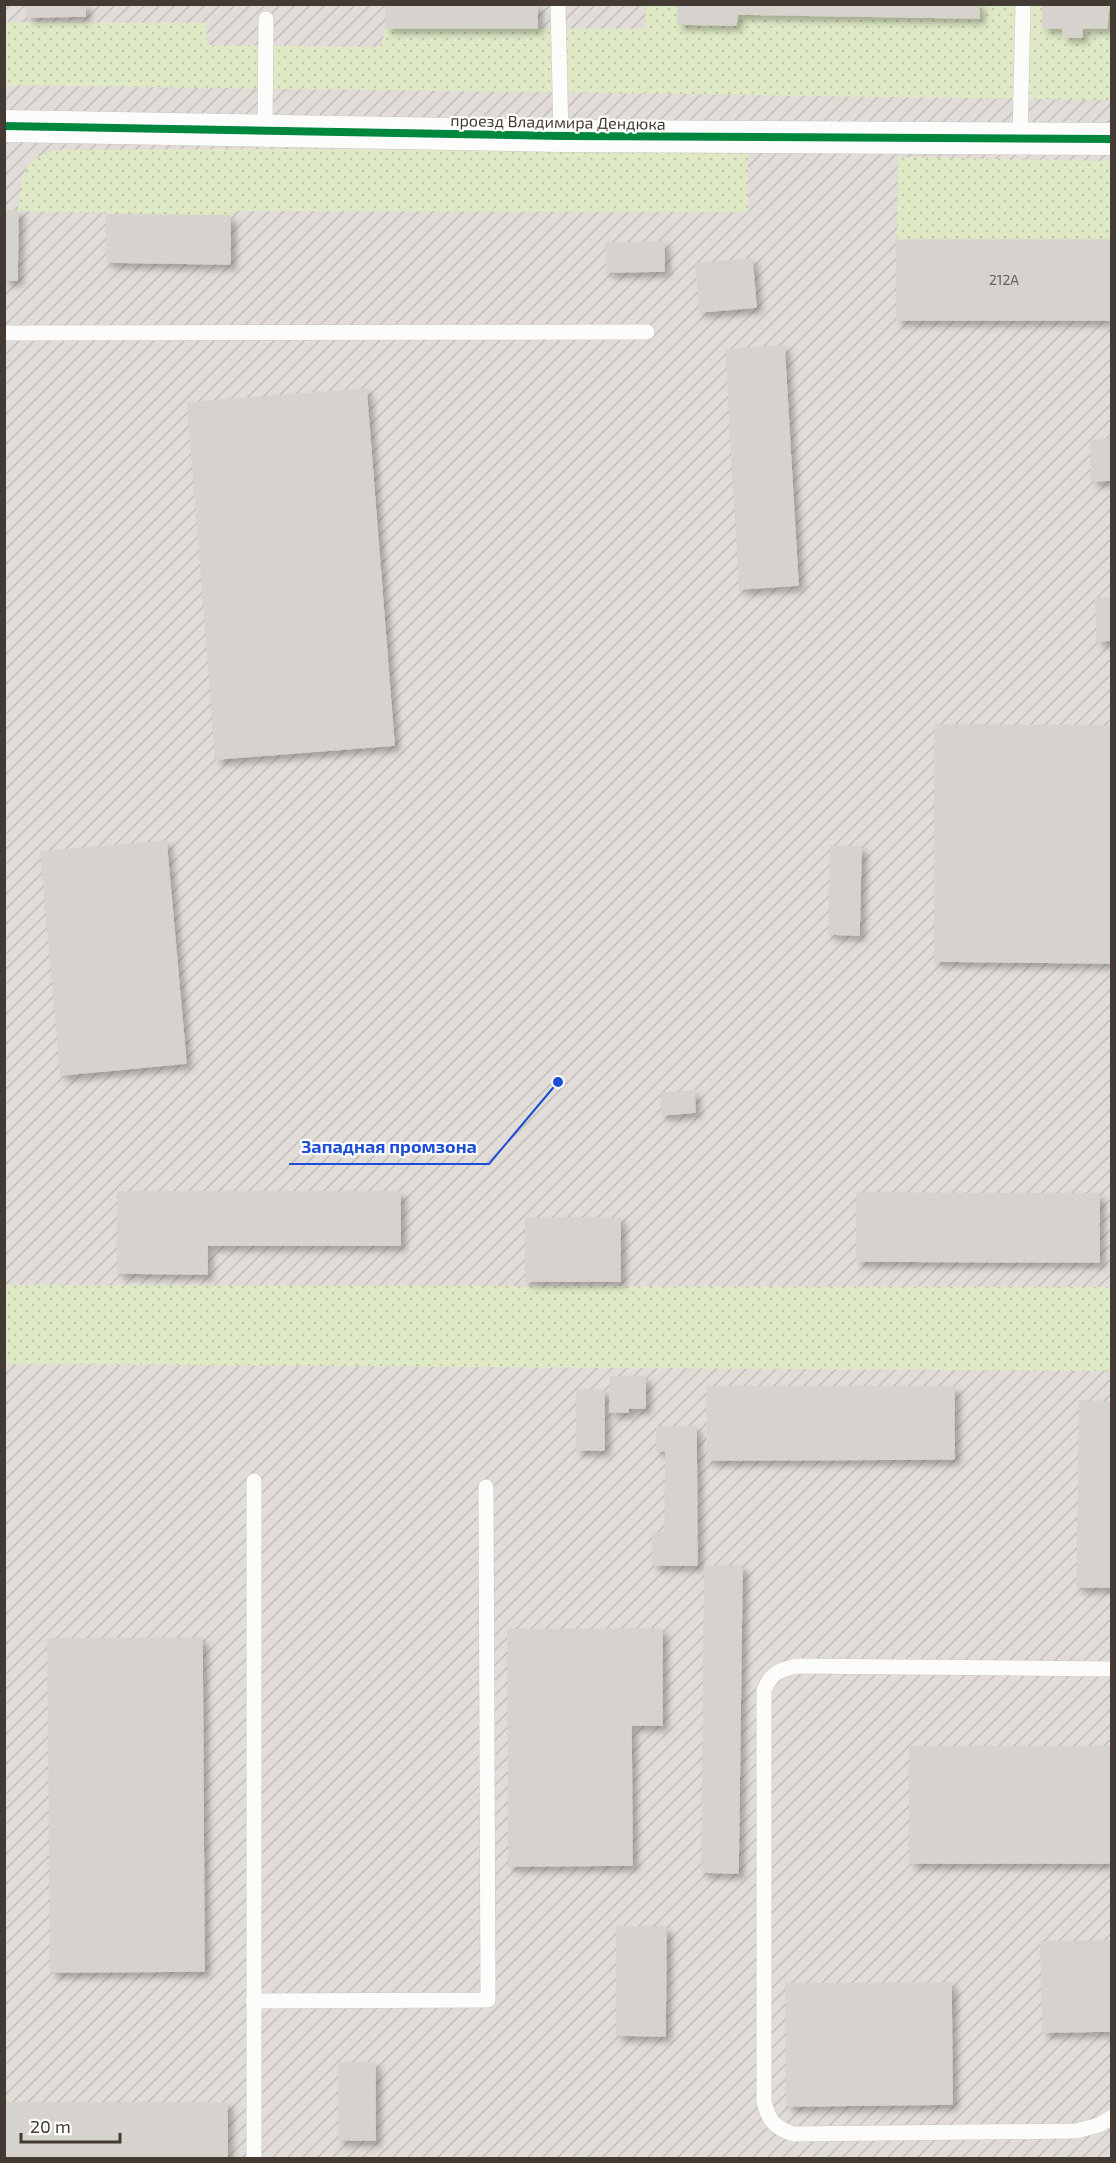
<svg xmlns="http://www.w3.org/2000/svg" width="1116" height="2163" font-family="'Exo 2',sans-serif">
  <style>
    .industrial { fill: url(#industrial-furrows) }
    .grass { fill: url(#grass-dots) }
    .building { fill: #d6d2cd; stroke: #d6d2cc; stroke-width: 1.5; filter: url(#shadow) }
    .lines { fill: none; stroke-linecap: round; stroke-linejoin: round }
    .lane-casing { stroke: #cbc7c2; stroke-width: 16 }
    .street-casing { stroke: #cbc7c2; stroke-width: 33 }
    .lane { stroke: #fcfcfb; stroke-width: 15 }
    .street { stroke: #fcfcfb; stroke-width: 32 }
    .cycleway-casing { stroke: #fff; stroke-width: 11 }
    .cycleway { stroke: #00873e; stroke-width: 8 }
    .labels { text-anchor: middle; stroke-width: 4.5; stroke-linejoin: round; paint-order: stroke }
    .number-label { font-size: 14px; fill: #69625b }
    .street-label { font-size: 16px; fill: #433b33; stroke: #fff }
    .leader { fill: none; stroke: #1d4ed8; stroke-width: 2 }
    .callout-dot { fill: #1d4ed8; stroke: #fff; stroke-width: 2 }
    .callout-label { font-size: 18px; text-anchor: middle; font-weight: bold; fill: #1d4ed8; stroke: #fff; stroke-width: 4.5; stroke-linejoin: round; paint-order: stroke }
  </style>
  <defs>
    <pattern id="industrial-furrows" width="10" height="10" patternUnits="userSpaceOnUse" patternTransform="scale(1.5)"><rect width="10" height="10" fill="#e1dcd7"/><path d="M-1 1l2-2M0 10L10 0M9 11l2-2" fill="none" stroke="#c2beb9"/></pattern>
    <pattern id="grass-dots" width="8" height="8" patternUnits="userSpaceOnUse" patternTransform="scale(1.5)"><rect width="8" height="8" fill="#dfe9c6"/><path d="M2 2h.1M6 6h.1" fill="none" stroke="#c1c9ab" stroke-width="1.8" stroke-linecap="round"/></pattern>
    <filter id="shadow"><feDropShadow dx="5.5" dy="5.5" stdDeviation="3" flood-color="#0004"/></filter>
  </defs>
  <rect width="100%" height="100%" fill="#eeebe6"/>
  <path class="industrial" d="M5 5H1111V2158H5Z"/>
  <path class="grass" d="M646 5H1111V100L5 85V22L206 23 207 45 380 47 386 28 645 29Z
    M367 149 748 152V212L238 211 230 216 18 211C23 178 18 162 54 150Z
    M898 157 1111 161V240H897Z
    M4 1285 1111 1287V1371L5 1364Z"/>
  <path class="building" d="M85 4V16L27 17V5Z
    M386 4H537V28H386Z
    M678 4H979V18L737 14 736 25 678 24Z
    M1043 4H1108L1107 28H1043Z
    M1063 28H1082V37H1063Z
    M4 211H18L17 280H4Z
    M107 215 230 216V264L107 262Z
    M897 240H1112V320H897Z
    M664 242V271L607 272 606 243Z
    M752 259 756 307 700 312 696 264Z
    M784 346 798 585 740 589 726 350Z
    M366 389 394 745 216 759 188 403Z
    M1112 439V480L1092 481 1091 440Z
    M1096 598H1112V640L1097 641Z
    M935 725 1112 726V963L935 961Z
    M166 841 186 1063 61 1075 41 852Z
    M831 846 861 847 859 935 829 934Z
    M694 1091 695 1112 662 1115 661 1093Z
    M118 1192H207V1274L118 1273Z
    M207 1192H400V1245H207Z
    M857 1193 1099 1194V1262L857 1261Z
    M526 1218H620V1281H526Z
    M611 1377H628V1412H610Z
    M628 1377H645V1408H628Z
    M707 1387H954V1459L708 1460Z
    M577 1390H604V1450H577Z
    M1080 1401 1112 1402V1587H1077Z
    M657 1427H696L697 1565H653V1533H665L666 1451H657Z
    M705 1566H742L738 1873 702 1872Z
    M662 1629V1725H631L632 1865 509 1866 508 1630Z
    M202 1638 204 1971 51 1972 48 1639Z
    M910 1747H1112V1863H910Z
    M617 1927H666L665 2036 617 2035Z
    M1112 1941V2031L1043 2032 1041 1942Z
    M951 1983 952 2104 787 2106 786 1984Z
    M339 2063H375V2140H339Z
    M4 2103H227V2158H4Z"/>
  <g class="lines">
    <defs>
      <path id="lane" d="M558 4 561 136
        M265 131 266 19
        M1020 138 1023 4
        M4 333 647 332
        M254 1481V2158
        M1112 1669 796 1666C779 1670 771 1673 764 1690V2102C769 2121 774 2127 793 2134L1076 2131 1099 2125 1112 2117
        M253 2001 488 2000 486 1487"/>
      <path id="street" d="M4 126 561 136 1112 139"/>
    </defs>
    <use href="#lane" class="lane-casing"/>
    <use href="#street" class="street-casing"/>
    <use href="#lane" class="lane"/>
    <use href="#street" class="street"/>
    <defs>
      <path id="cycleway" d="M4 126 561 136 1112 139"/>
    </defs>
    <use href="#cycleway" class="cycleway-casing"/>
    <use href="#cycleway" class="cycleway"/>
  </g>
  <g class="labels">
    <g class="number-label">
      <text x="1004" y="285">212А</text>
    </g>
    <g class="street-label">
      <text transform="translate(558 122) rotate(1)" y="6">проезд Владимира Дендюка</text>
    </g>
  </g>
  <path class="leader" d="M558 1082L489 1164H289"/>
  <circle class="callout-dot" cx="558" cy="1082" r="6"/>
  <g class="callout-label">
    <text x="389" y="1153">Западная промзона</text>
  </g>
  <rect width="1116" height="2163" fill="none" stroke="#433b33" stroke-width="12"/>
  <path d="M21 2133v9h99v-9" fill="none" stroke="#433b33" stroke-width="3"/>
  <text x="30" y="2133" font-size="18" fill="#433b33" stroke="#ffffff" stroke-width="4.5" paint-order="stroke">20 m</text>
</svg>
